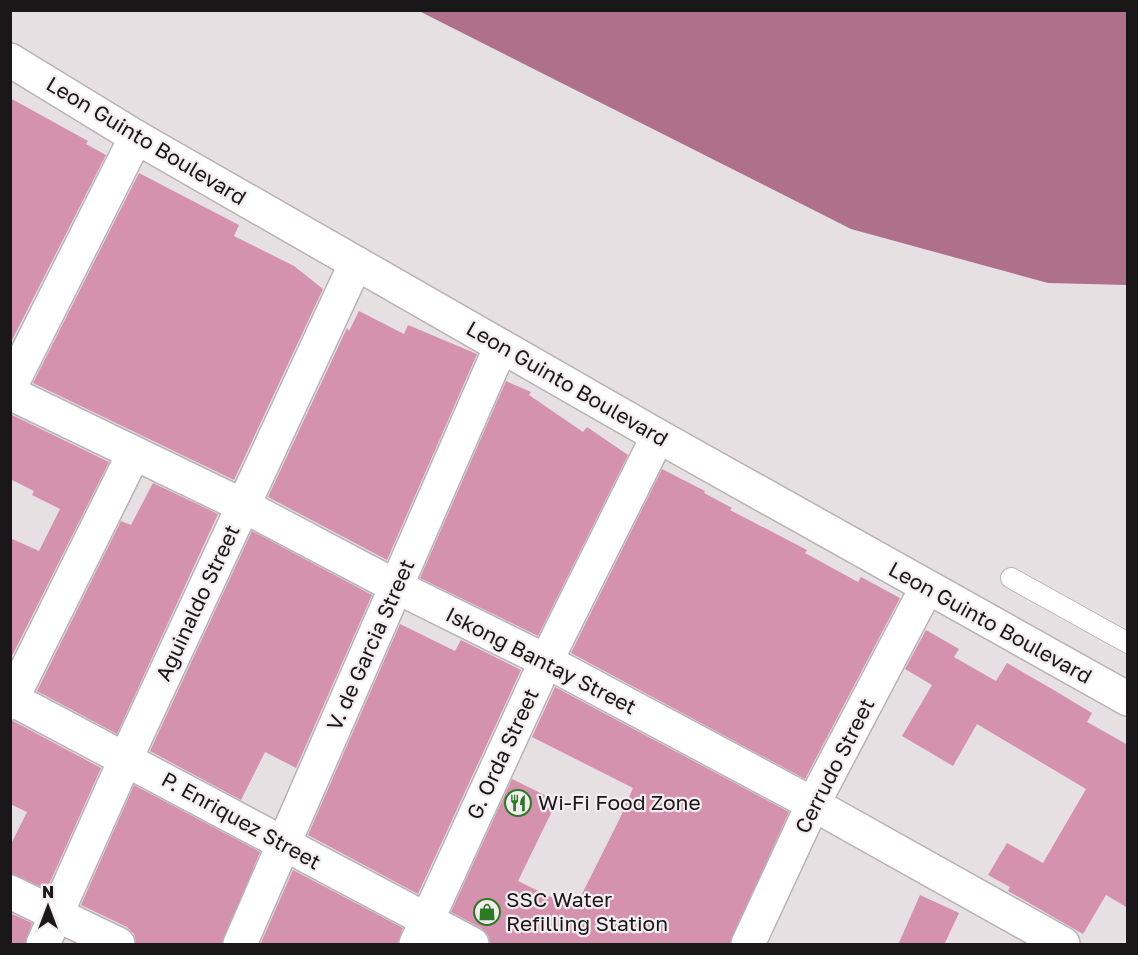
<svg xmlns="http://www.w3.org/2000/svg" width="1138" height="955" font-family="'Golos Text',sans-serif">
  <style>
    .water { fill: #af708c }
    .building { fill: #d492af }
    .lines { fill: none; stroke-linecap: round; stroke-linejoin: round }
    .service-casing { stroke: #b9b2b5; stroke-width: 22 }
    .minor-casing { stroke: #b9b2b5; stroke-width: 36 }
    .tertiary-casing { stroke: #b9b2b5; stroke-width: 36 }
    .service { stroke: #fff; stroke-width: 20 }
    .minor { stroke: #fff; stroke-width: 33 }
    .tertiary { stroke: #fff; stroke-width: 33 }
    .labels { text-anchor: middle; stroke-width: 4.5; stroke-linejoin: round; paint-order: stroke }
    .street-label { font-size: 21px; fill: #1a1718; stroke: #f4edf0 }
    .poi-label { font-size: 21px; fill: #1a1718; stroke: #f4edf0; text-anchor: start }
  </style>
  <rect width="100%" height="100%" fill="#e7e0e2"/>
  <path class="water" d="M419 11H1127V285L1048 283 851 229Z"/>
  <path class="building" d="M10 98 88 141 86 144 106 155 10 344Z
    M139 173 239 225 234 236 294 266 323 289 234 480 33 383Z
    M359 311 404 334 408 325 477 354 387 560 268 497 347 328 349 331Z
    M506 381 531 392 529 395 583 432 587 427 628 455 538 636 420 578Z
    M12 415 109 462 10 660V538L39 551 60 509 32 495 34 491 10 479Z
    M662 469 705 491 704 493 732 508 730 510 807 550 805 553 858 582 861 577 900 598 805 779 571 653Z
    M153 483 218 514 117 734 37 691 121 521 131 525Z
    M252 531 372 595 296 768 265 752 241 800 150 751Z
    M400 624 455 651 461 640 521 670 418 894 308 835Z
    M926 630 959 649 954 657 996 681 1007 663 1052 689 1092 713 1087 722 1128 745V908L1106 895 1083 934 1008 891 1010 887 988 875 1007 843 1043 863 1086 789 977 724 953 766 902 736 932 685 905 669Z
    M555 687 789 812 729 945H491L488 935 481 928 451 912 512 779 557 801 518 881 569 906 574 898 579 900 620 818 633 788 532 737Z
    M13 721 101 768 47 889 10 874V846L27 812 10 804V722Z
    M134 785 260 852 222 945H136L134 934 127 927 81 905Z
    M293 870 403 928 397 945H260Z
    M920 895 959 913 944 945H898Z
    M10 913 32 923 25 945H10Z"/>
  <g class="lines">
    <defs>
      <path id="service" d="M1011 578 1128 643"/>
      <path id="minor" d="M10 387 136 137
        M10 393 244 506 397 587 546 661 813 804 1063 944
        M10 698 472 944
        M10 703 134 453
        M10 892 118 944
        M43 944 126 758 356 263
        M240 944 501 346
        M416 944 546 661 658 436
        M748 944 813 804 926 589"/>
      <path id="tertiary" d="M10 60 136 137 658 436 1128 699"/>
    </defs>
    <use href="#service" class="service-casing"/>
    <use href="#minor" class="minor-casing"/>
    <use href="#tertiary" class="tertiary-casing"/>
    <use href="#service" class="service"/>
    <use href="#minor" class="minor"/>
    <use href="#tertiary" class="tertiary"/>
  </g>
  <defs>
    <symbol id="restaurant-ring" viewBox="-11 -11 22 22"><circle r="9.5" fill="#f4edf0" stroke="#2c7a24" stroke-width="1.5"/><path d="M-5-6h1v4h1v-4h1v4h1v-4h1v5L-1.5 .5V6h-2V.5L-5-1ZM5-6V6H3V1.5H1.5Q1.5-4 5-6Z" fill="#2c7a24"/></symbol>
    <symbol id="shop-ring" viewBox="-11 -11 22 22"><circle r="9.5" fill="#f4edf0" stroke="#2c7a24" stroke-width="1.5"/><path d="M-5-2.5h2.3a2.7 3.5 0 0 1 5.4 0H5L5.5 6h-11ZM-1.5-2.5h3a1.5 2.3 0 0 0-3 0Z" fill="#2c7a24"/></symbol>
  </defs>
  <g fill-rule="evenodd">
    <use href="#restaurant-ring" x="503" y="788" width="30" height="30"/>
    <use href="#shop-ring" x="472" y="897" width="30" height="30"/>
  </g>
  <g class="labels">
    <g class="street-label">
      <text transform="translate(146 141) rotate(31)" y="7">Leon Guinto Boulevard</text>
      <text transform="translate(567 384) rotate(30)" y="7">Leon Guinto Boulevard</text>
      <text transform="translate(198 603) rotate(-65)" y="7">Aguinaldo Street</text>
      <text transform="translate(990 623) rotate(29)" y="7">Leon Guinto Boulevard</text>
      <text transform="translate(371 645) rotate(-66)" y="7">V. de Garcia Street</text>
      <text transform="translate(541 661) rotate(27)" y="7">Iskong Bantay Street</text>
      <text transform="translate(503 754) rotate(-65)" y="7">G. Orda Street</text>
      <text transform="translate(835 766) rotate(-63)" y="7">Cerrudo Street</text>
      <text transform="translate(241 821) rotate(29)" y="7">P. Enriquez Street</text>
    </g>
    <g class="poi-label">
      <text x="538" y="810">Wi-Fi Food Zone</text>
      <text x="506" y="907">SSC Water<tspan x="506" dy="24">Refilling Station</tspan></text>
    </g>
  </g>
  <rect width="1138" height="955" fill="none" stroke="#1a1718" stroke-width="24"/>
  <g transform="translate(48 907)" stroke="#f4edf0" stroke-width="4.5" paint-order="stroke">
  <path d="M0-4.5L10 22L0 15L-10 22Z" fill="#1a1718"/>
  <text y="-9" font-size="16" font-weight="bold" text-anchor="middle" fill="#1a1718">N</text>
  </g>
</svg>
